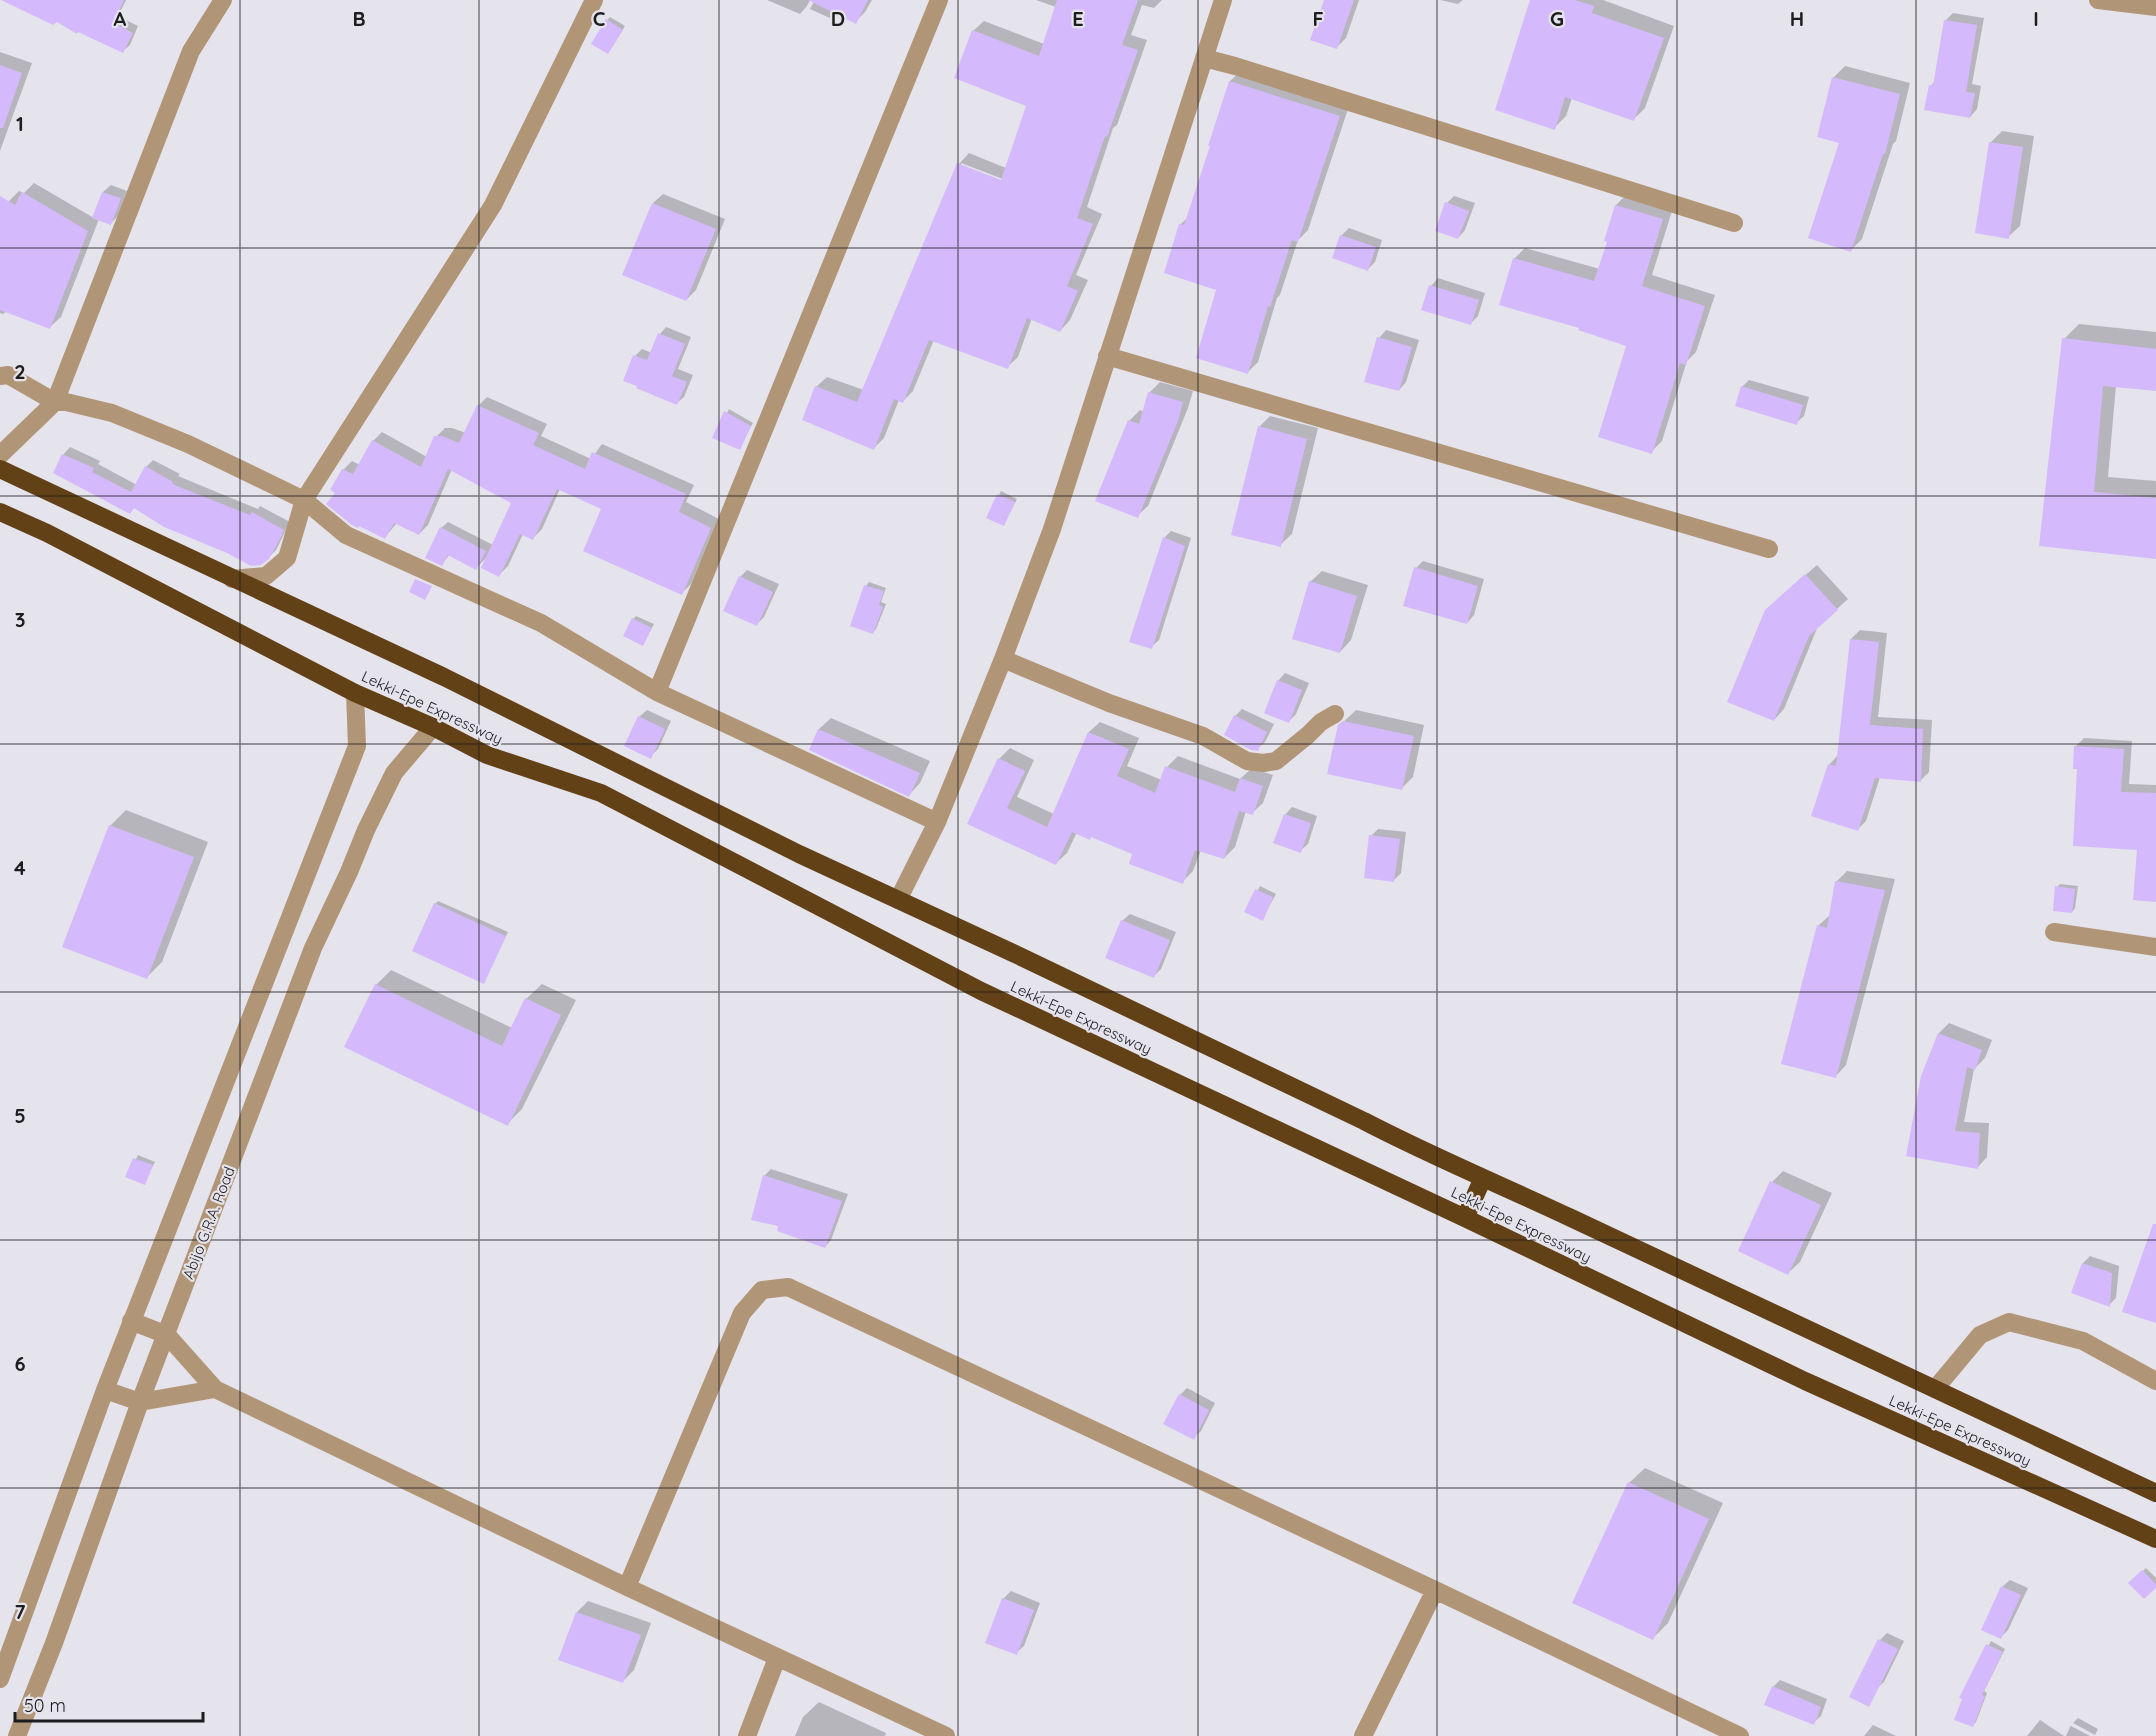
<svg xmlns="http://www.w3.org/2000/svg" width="2156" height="1736" font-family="Quicksand,sans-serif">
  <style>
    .shadow { fill: #0003; fill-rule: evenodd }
    .building { fill: #d4bafd }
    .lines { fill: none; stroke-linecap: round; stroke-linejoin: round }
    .street { stroke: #b19577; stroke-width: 18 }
    .highway { stroke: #624117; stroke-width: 18 }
    .grid { fill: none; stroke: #1d1d1f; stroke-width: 1.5; stroke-opacity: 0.55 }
    .labels { text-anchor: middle; stroke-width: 4.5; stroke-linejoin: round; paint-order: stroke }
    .street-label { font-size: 15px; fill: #1d1d1f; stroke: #e5e3eb }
    .grid-label { font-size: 20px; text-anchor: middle; font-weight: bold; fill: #1d1d1f; stroke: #e5e3eb; stroke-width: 4.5; stroke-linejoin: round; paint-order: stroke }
  </style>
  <rect width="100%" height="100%" fill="#e5e3eb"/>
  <path class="shadow" d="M5 0H126L118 16 138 26 130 45 123 51 56 20Z
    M767 0H810L807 6 800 14Z
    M815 0H872L865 12 855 22 838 13 832 19 810 9Z
    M1036 0H1162L1154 8 1142 5 1131 35 1147 40 1117 125 1113 128 1087 207 1102 214 1076 275 1088 280 1070 320 1060 331 1032 318 1018 357 1007 367 934 340 913 391 903 401 899 400 884 438 874 448 816 387 827 377 864 390 959 164 969 153 1006 168 1027 105 973 31 984 21 1044 44 1056 7ZM961 163 1008 181 1007 184 961 166Z
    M1325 0H1359L1346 38 1336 48Z
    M1440 0H1463L1458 4Z
    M1532 0H1603L1674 26 1645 108 1633 120 1572 98 1566 116 1554 128Z
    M1953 13 1984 18 1972 84 1981 86 1977 109 1970 117 1931 86 1935 81 1946 20Z
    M610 17 625 26 611 49 607 20Z
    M0 52 32 63 0 151Z
    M1845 66 1910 83 1896 141 1893 144 1862 239 1850 251 1841 142 1833 78Z
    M1241 71 1349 106 1308 230 1298 240 1280 295 1277 298 1258 362 1248 372 1218 289 1180 225 1188 217 1212 145H1210L1230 81Z
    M2002 131 2034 136 2020 226 2008 237 1990 143Z
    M34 183 94 218 103 192 111 185 127 191 118 216 111 223 99 219 61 317 50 327 7 311 3 314 0 313V218L9 201 19 191 24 193Z
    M663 194 725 219 696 290 686 300 653 203Z
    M1627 194 1673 208 1652 275 1715 295 1696 352 1687 361 1662 441 1651 452 1628 345 1581 327 1514 259 1525 248 1600 269 1609 241 1616 205Z
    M1454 196 1475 203 1465 230 1458 238 1447 203Z
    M1349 228 1382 240 1375 262 1368 269 1341 236Z
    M1438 278 1485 293 1478 316 1470 324 1431 286Z
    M2079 324 2156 332V389L2116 385 2108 477 2156 481V558L2041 545 2064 339Z
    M666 327 691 337 678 369 693 375 684 397 677 403 635 356 642 349 652 353 660 334Z
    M1386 330 1419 340 1406 382 1399 390 1379 338Z
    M1749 380 1809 397 1804 416 1796 423 1742 387Z
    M1160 382 1193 391 1188 408 1148 506 1137 516 1129 421 1140 410 1144 412 1149 393Z
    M487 397 547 424 541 436 591 459 602 444 694 485 686 502 719 519 691 584 682 593 603 508 560 489 542 529 533 538 523 534 508 566 499 575 487 557 476 568 450 554 442 564 441 528 448 522 493 545 513 503 452 469 428 525 419 534 397 523 385 537 337 492 343 470 352 461 360 465 373 441 382 432 427 457 436 437 445 428H452L466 433 478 406Z
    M729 409 753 423 739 448 714 437Z
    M1270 416 1318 428 1292 534 1280 545 1259 427Z
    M70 447 100 461 98 464 137 485 146 467 153 460 180 474 178 476 258 509 260 506 290 522 276 550 268 558 135 507 130 512 63 455Z
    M1001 491 1017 499 1004 524 988 517Z
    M1171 531 1191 538 1159 640 1151 647 1164 538Z
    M1423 561 1484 579 1474 615 1467 623 1416 568Z
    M1817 565 1848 599 1818 626 1784 709 1774 720 1777 600Z
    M747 570 779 584 764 617 757 624 740 577Z
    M1322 571 1368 585 1351 640 1340 652 1310 582Z
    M869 582 886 588 881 602 886 604 876 629 873 632 866 586Z
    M636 616 654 624 643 644 633 619Z
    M1860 630 1887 633 1878 717 1932 720 1929 772 1920 781 1880 777 1866 821 1857 830 1829 765 1838 755 1851 639Z
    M1285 673 1309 683 1296 714 1289 721 1278 681Z
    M1242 709 1274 724 1265 742 1257 749 1235 716Z
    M647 710 671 721 658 749 650 757 639 717Z
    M1356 710 1424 725 1413 777 1401 789 1339 726Z
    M831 718 930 761 920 783 909 795 811 749 819 729Z
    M1100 722 1139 738 1127 766 1162 780 1167 767 1178 756 1240 779 1252 768 1273 775 1263 803 1252 813 1246 811 1235 847 1224 858 1201 850 1193 871 1182 882 1134 854 1092 836 1077 832 1067 853 1056 863 969 823 999 759 1010 748 1034 760 1017 797 1054 814 1089 732Z
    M2084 738 2132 741 2129 784 2156 785V900L2139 848 2079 768 2075 747Z
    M1292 807 1317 816 1308 844 1300 851 1285 815Z
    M126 810 208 842 162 962 146 978 110 826Z
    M1378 829 1406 832 1401 873 1394 880 1371 836Z
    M1847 871 1895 879 1846 1065 1836 1076 1818 926 1830 915 1836 882Z
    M2060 884 2078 886 2075 908 2072 912 2057 887Z
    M1260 886 1276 894 1262 919 1246 911Z
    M438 901 508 932 484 982 435 904Z
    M1130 914 1176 932 1161 969 1154 976 1122 921Z
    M391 970 512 1028 526 999 542 984 576 1000 522 1109 507 1124 376 985Z
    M1949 1023 1992 1040 1985 1058 1974 1069 1964 1122 1989 1123 1987 1157 1977 1168 1908 1155 1923 1076 1939 1033Z
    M138 1155 155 1162 144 1183 127 1177Z
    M771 1169 848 1194 831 1240 825 1247 780 1225 764 1176Z
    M1783 1171 1832 1193 1800 1262 1788 1273 1772 1182Z
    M2090 1256 2119 1266 2116 1298 2109 1305 2083 1263Z
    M1187 1388 1215 1403 1201 1431 1193 1438 1180 1395Z
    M1645 1468 1723 1503 1668 1623 1653 1638 1629 1483Z
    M2146 1568 2156 1578V1586L2131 1583Z
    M2010 1580 2028 1588 2008 1630 2001 1637 2002 1587Z
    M1011 1591 1040 1603 1024 1646 1016 1653 1003 1599Z
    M588 1601 651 1623 634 1670 623 1681 577 1612Z
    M1887 1633 1904 1641 1884 1682 1876 1689 1880 1640Z
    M1991 1641 2005 1649 1984 1691 1987 1693 1976 1722 1973 1725 1964 1699 1961 1698Z
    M1780 1680 1827 1699 1821 1716 1813 1723 1773 1687Z
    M819 1702 886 1733 885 1736H795L803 1717Z
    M2078 1718 2098 1729 2095 1735 2073 1723Z
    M2040 1720 2064 1736H2027Z
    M1873 1725 1896 1736H1864Z
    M2071 1725V1726L2090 1736H2066Z"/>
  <path class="building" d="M1 0H124L113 23 133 33 123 53 78 32 77 34 57 22 53 25Z
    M808 0H868L856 24Z
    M1057 0H1138L1122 45 1138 50 1107 137 1105 136 1077 218 1093 224 1067 286 1078 291 1060 332 1027 318 1008 369 929 340 903 403 894 399 874 450 802 420 815 386 857 402 957 163 1001 180 1026 106 954 78 972 30 1039 56Z
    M1324 0H1354L1337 49 1310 40Z
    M1530 0H1575L1594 6 1592 13 1664 38 1634 121 1565 97 1555 130 1495 110Z
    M606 19 623 30 608 54 591 44Z
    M1944 20 1977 25 1966 92 1975 93 1970 118 1924 110 1929 85 1933 86Z
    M0 65 22 73 3 128H0Z
    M1832 77 1900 94 1885 154H1883L1851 252 1808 238 1839 143 1817 137Z
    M1229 81 1340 116 1298 242 1292 240 1270 307 1268 306 1248 374 1196 358 1216 290 1164 273 1179 224 1184 225 1210 146H1208Z
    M1989 142 2023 147 2009 239 1975 233Z
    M22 192 88 231 50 329 0 310V196L15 205Z
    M102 192 121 198 111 225 92 218Z
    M1445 202 1469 211 1458 239 1435 231Z
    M652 203 716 229 686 301 622 275Z
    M1615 205 1663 219 1642 286 1705 306 1686 365 1680 363 1652 454 1598 437 1626 346 1578 330 1579 328 1499 305 1513 258 1594 281 1607 242 1604 241Z
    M1340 235 1376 247 1368 271 1332 258Z
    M1429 285 1479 300 1471 325 1421 310Z
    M658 333 685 344 672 376 687 382 677 405 636 388 637 386 623 381 633 355 647 360Z
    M1377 337 1412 347 1399 391 1364 382Z
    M2062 338 2156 349V391L2103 386 2094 492 2156 498V559L2039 546Z
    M1741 386 1803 405 1797 425 1735 406Z
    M1148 392 1183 402 1178 421 1138 518 1095 501 1128 420 1139 424Z
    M477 405 539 433 533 445 585 469 592 452 686 494 679 512 711 528 682 595 583 551 601 509 557 489 533 540 520 534 499 577 481 568 511 503 448 469 419 535 394 523 385 539 359 526 358 528 352 525 326 504 335 493 330 490 342 469 353 474 372 440 421 467 434 436H442L459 443Z
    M724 411 751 426 740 450 712 438Z
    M1258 426 1307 439 1281 547 1231 535Z
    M62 454 94 468 92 472 131 492 145 466 173 482 172 484 250 515 252 512 284 530 282 535 269 559 261 565 251 566 227 553 164 527 134 508 130 514 53 473Z
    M997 494 1015 502 1004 526 986 518Z
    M440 527 486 551 476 570 448 555 442 566 425 558Z
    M1163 537 1185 546 1152 649 1129 642Z
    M1414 567 1478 586 1467 624 1403 606Z
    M1805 574 1838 610 1809 636 1774 721 1727 702 1765 610Z
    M739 576 773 592 757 626 723 611Z
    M415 579 432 586 425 600 409 592Z
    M1309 581 1357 596 1340 653 1292 639Z
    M864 585 884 591 879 605 883 607 873 634 850 626Z
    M632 618 652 628 643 646 623 636Z
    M1850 639 1879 642 1870 725 1923 729 1921 782 1875 778 1858 831 1811 816 1828 764 1836 766Z
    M1277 680 1302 690 1289 723 1264 713Z
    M1234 715 1267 732 1258 751 1251 750 1224 735Z
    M638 716 665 729 651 759 624 746Z
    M1343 721 1414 736 1402 790 1327 774 1338 725Z
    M818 729 920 773 909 797 809 750Z
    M1088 732 1129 749 1117 776 1155 793 1165 766 1235 792 1240 778 1263 786 1253 815 1239 811 1224 859 1195 850 1183 884 1129 864 1132 854 1091 837 1090 840 1072 832 1056 865 967 824 998 758 1025 771 1007 808 1047 827Z
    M2074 746 2124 749 2121 792 2156 793V902L2133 900 2137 850 2073 846 2077 769H2073Z
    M1284 814 1311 823 1301 853 1273 843Z
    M109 825 194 857 147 979 62 947Z
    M1369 835 1400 839 1394 882 1364 878Z
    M1835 881 1885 890 1836 1078 1781 1064 1817 925 1827 928Z
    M2055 886 2075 889 2072 913 2053 911Z
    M1255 889 1273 897 1263 921 1244 912Z
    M434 903 506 936 484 984 412 951Z
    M1121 920 1170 940 1154 978 1105 958Z
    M375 984 502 1046 525 998 561 1015 508 1126 344 1047Z
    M1938 1033 1982 1050 1975 1070 1967 1067 1955 1131 1980 1133 1978 1169 1906 1156 1921 1076Z
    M133 1158 153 1165 145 1185 125 1177Z
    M763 1175 842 1201 825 1248 777 1231 778 1226 751 1220Z
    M1770 1181 1821 1205 1788 1275 1738 1251Z
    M2153 1224H2156V1323L2122 1312Z
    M2082 1263 2112 1273 2110 1307 2071 1293Z
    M1179 1394 1209 1410 1194 1440 1163 1424Z
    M1628 1482 1709 1519 1653 1640 1572 1603Z
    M2142 1570 2156 1584V1588L2144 1599 2128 1583Z
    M2001 1586 2021 1595 2001 1639 1981 1630Z
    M1002 1598 1034 1610 1017 1655 985 1643Z
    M576 1612 641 1635 623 1683 558 1660Z
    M1878 1639 1898 1649 1869 1707 1849 1697Z
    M1986 1644 2003 1652 1982 1695 1985 1696 1973 1727 1954 1720 1962 1699 1959 1698Z
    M1772 1686 1821 1707 1814 1725 1764 1705Z"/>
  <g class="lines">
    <path class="street" d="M2098 0 2156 7
      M1204 58 1235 66 1734 223
      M1107 356 1769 549
      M0 376 8 375 55 402H66L112 413 188 444 304 500 346 535 541 623 657 692 937 822
      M0 455 55 402 191 51 223 0
      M232 579 266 576 287 558 304 500 493 205 594 0
      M1003 659 1109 703 1203 736 1247 761 1263 763 1276 761 1308 735 1321 722 1335 714
      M657 692 939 0
      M898 900 937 822 1003 659 1052 529 1223 0
      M2054 932 2156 947
      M131 1321 167 1335 215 1389 627 1587 946 1736
      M1935 1389 1980 1335 2009 1322 2083 1341 2156 1381
      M105 1390 140 1402 215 1389
      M627 1587 742 1313 762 1290 788 1287 1435 1590 1740 1736
      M0 1679 105 1390 357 746 355 693
      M17 1736 54 1643 140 1402 313 948 349 872 366 830 394 773 433 727
      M747 1736 777 1658
      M1363 1736 1435 1590"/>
    <path class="highway" d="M0 469 444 677 799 854 1013 953 1364 1121C1431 1156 1501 1185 1569 1217 1764 1310 1960 1401 2156 1493
      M0 512 47 533 355 693 433 727 487 755 601 793 981 991 1465 1218 1805 1381 2156 1539
      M1465 1218 1483 1178"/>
  </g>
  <path class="grid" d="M240 0V1736M479 0V1736M719 0V1736M958 0V1736M1198 0V1736M1437 0V1736M1677 0V1736M1916 0V1736M0 248H2156M0 496H2156M0 744H2156M0 992H2156M0 1240H2156M0 1488H2156"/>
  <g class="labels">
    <g class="street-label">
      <text transform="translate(432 708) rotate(25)" y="5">Lekki-Epe Expressway</text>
      <text transform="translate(1081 1018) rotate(25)" y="5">Lekki-Epe Expressway</text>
      <text transform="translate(209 1223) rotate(-69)" y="5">Abijo G.R.A. Road</text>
      <text transform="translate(1521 1225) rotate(26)" y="5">Lekki-Epe Expressway</text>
      <text transform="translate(1960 1431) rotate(24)" y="5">Lekki-Epe Expressway</text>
    </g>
  </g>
  <g class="grid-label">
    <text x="120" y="26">A</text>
    <text x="359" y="26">B</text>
    <text x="599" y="26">C</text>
    <text x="838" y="26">D</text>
    <text x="1078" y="26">E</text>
    <text x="1318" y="26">F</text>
    <text x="1557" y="26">G</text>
    <text x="1797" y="26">H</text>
    <text x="2036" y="26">I</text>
    <text x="20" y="131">1</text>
    <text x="20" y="379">2</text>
    <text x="20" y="627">3</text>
    <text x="20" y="875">4</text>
    <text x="20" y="1123">5</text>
    <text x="20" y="1371">6</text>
    <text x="20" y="1619">7</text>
  </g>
  <path d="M15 1712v9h188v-9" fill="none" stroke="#1d1d1f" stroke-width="3"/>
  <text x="24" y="1712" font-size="18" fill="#1d1d1f" stroke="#e5e3eb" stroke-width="4.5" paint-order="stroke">50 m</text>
</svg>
